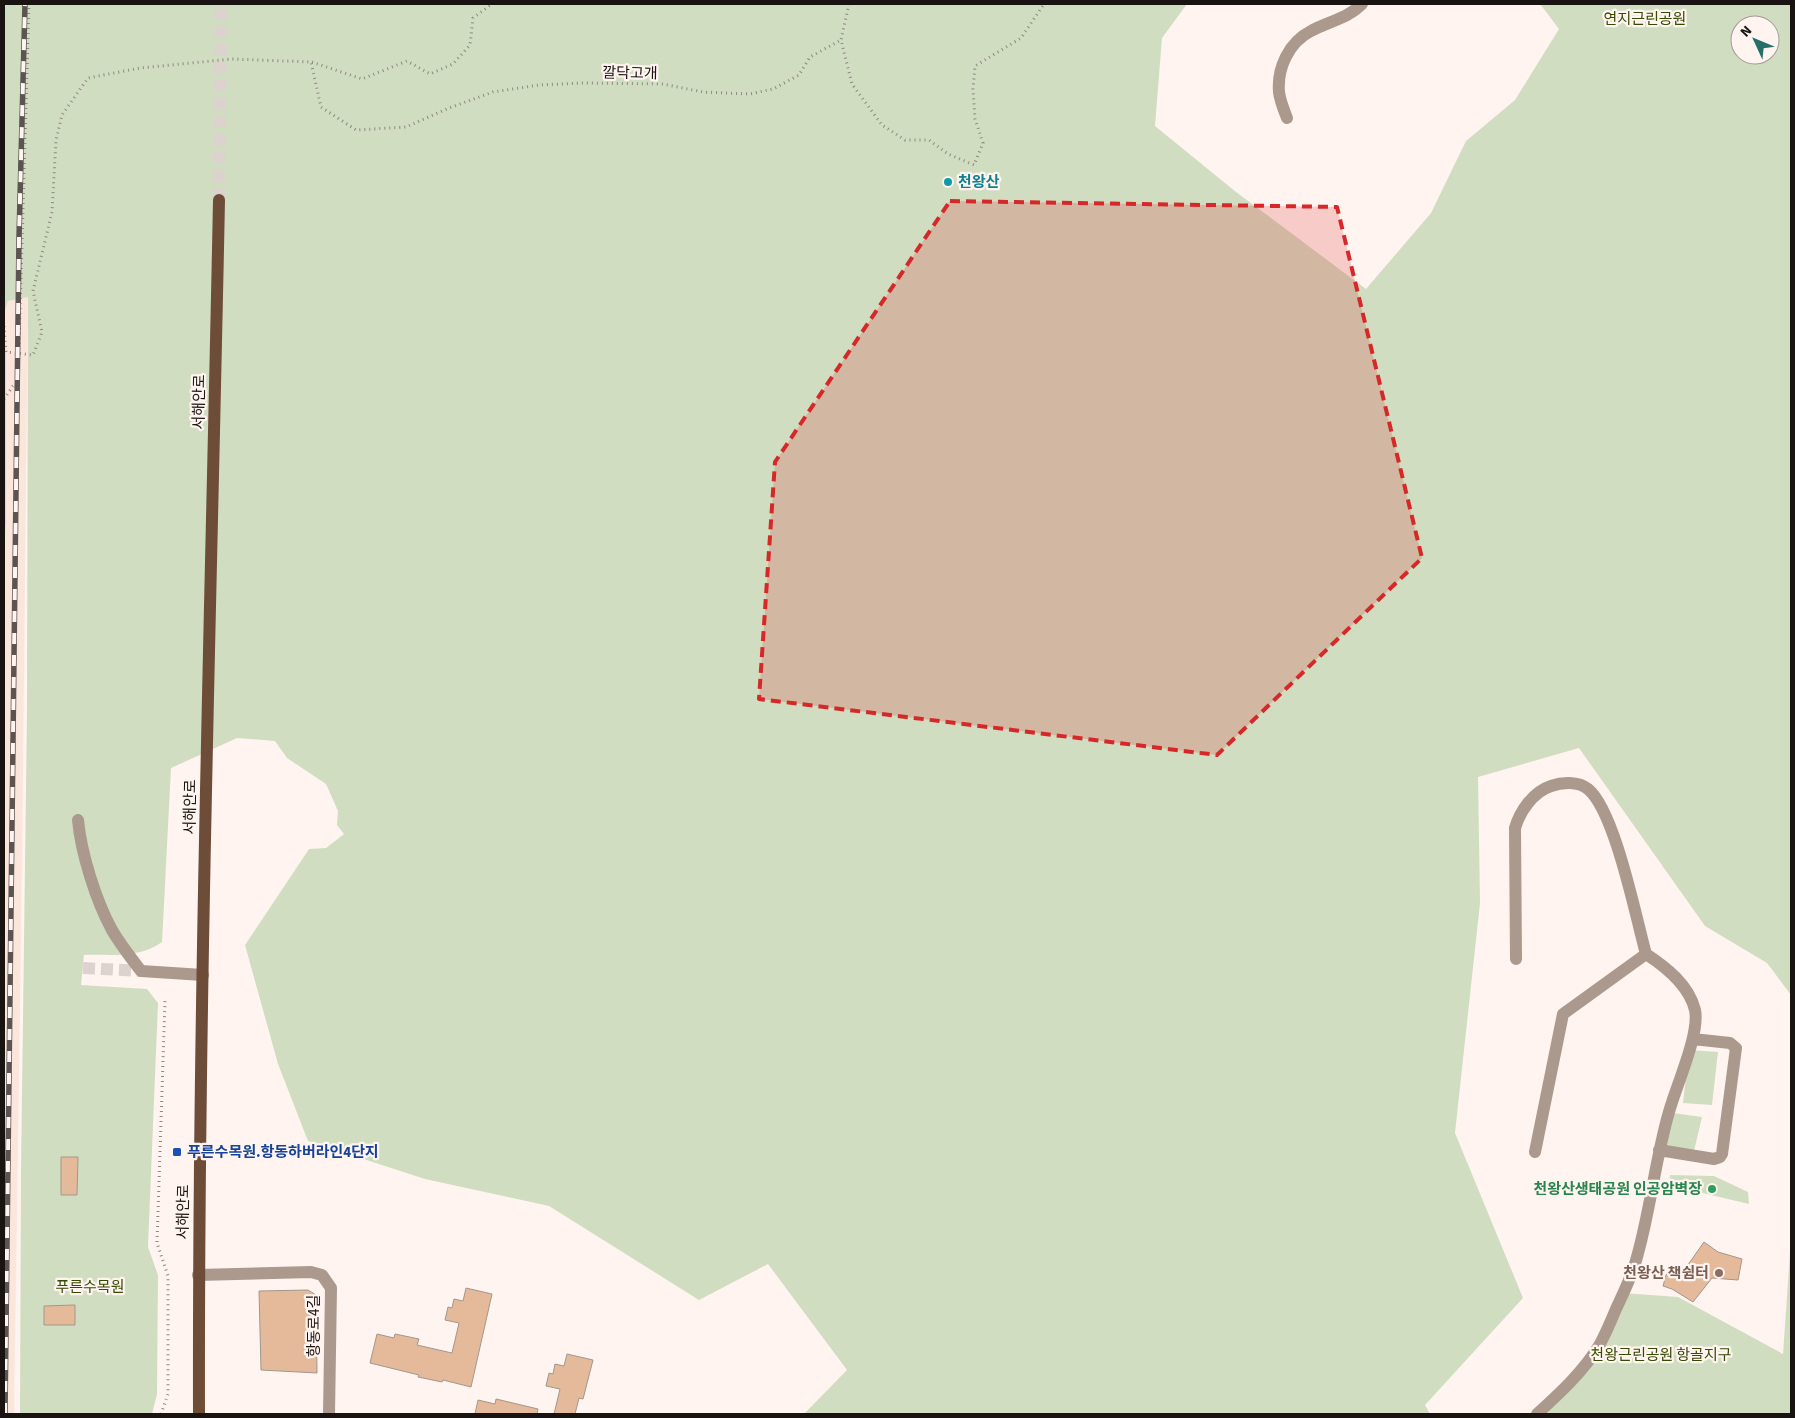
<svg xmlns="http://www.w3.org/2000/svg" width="1795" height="1418" font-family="'Source Sans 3','Noto Sans KR',sans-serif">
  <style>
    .built { fill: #fbe6dc }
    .green { fill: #d1ddc1; fill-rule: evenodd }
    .building { fill: #e4ba9b; stroke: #a1978f }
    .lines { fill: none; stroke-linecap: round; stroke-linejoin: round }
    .minor-tunnel { stroke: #dcd2ce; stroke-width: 12; stroke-dasharray: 12 6; stroke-linecap: butt }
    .major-tunnel { stroke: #dcd2ce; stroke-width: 12; stroke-dasharray: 12 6; stroke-linecap: butt }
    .path { stroke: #908784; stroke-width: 3; stroke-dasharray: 1 4; stroke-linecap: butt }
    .minor { stroke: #ac998d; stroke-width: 12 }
    .major { stroke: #6d4c38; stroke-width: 12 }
    .rail-casing { stroke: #5b5452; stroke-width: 5.5 }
    .rail { stroke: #fff4ef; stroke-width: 4; stroke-dasharray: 11; stroke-linecap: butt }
    .marked { fill: #d62828; fill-opacity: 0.2; stroke: #d62828; stroke-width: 4; stroke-dasharray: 10 6; stroke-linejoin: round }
    .culture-dot { fill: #0f9aa8; stroke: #fff4ef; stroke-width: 2 }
    .transit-dot { fill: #1a4fb4; stroke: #fff4ef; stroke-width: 2 }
    .leisure-dot { fill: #2e9e5b; stroke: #fff4ef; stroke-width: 2 }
    .education-dot { fill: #8d6e63; stroke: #fff4ef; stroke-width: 2 }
    .labels { text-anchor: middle; stroke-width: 4.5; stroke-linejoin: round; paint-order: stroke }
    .park-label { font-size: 15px; fill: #364a03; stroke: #fff4ef }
    .street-label { font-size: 15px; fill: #191412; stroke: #fff4ef }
    .culture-label { font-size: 15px; font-weight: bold; fill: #0d838f; stroke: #fff4ef; text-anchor: start }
    .transit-label { font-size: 15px; font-weight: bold; fill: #164399; stroke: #fff4ef; text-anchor: start }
    .leisure-label { font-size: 15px; font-weight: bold; fill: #27864d; stroke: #fff4ef; text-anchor: end }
    .education-label { font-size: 15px; font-weight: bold; fill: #785e54; stroke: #fff4ef; text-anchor: end }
  </style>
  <rect width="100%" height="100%" fill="#fff4ef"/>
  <path class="built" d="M28 297 22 865 14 1414H4V561L6 521V352L4 314 8 301Z"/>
  <path class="green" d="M4 4H1187L1162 38 1155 126 1236 192 1366 289 1431 213 1466 141 1515 100 1559 29 1540 4H1791V995L1767 963 1705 926 1579 748 1478 777 1480 903 1455 1133 1523 1298 1425 1405 1430 1414H804L847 1370 768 1264 699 1300 549 1206 425 1179 308 1141 278 1064 245 945 309 849 326 848 344 834 337 825 338 811 326 784 287 758 275 741 237 738 171 768 162 942C138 959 111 954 84 955L81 985 147 989 158 1003 148 1247 158 1275 157 1394 152 1414H20L21 1172 27 710 28 297 8 301 4 314ZM1740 25H1770V55H1740Z
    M4 326 6 352V521L4 561Z
    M1689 1050 1718 1052 1712 1105 1683 1103Z
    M1673 1113 1702 1117 1694 1151 1666 1146Z
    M1670 1175 1714 1176 1748 1192 1749 1204 1669 1185Z
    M1791 1238V1414H1532L1600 1344 1623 1293 1678 1297 1783 1354Z"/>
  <path class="building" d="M61 1157H78L77 1195H61Z
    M1704 1242 1718 1252 1742 1259 1738 1280 1712 1278 1693 1302 1672 1289 1663 1286 1669 1265 1685 1269Z
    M466 1288 492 1294 471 1387 443 1380 442 1382 418 1377 419 1375 370 1363 377 1334 394 1338 395 1334 419 1339 417 1345 452 1353 459 1323 445 1320 448 1307 452 1308 454 1299 463 1301Z
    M308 1290 316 1295 317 1373 261 1370 259 1291Z
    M75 1305V1325H44V1306Z
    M567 1354 593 1360 583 1399 579 1398 575 1414H554L560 1389 546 1386 549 1373 553 1374 555 1364 564 1366Z
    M496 1399 538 1409 537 1414H475L478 1400 495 1404Z"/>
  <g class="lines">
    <path class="minor-tunnel" d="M83 968 141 971"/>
    <path class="major-tunnel" d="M219 200 221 4"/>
    <path class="path" d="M849 4 841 40 852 84 882 125 905 140H929L948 154 974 165 983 143 975 119 973 89 975 66 1021 38 1044 4
      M312 62 362 79 407 61 430 74 453 64 470 45 473 18 492 4
      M4 326 6 352 33 355 42 332 33 291 52 212 56 140 62 115 88 78 140 68 232 59 311 62 321 107 356 130 406 127 449 108 493 92 539 85 583 83 663 84 703 92 750 94 773 89 799 75 810 57 841 40
      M4 399 13 386 18 381 29 4
      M161 1414 168 1394V1276L157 1243 165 1001"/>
    <path class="minor" d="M1287 118C1284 110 1280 101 1279 92 1277 68 1289 42 1311 31 1329 21 1347 19 1362 4
      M78 820C81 853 96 901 112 930 120 944 131 958 141 971L203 975
      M1516 959 1515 828C1520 811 1533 792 1551 786 1562 782 1578 781 1588 789 1615 811 1636 918 1646 954 1666 967 1689 985 1695 1010 1700 1034 1676 1086 1669 1112 1654 1163 1650 1217 1634 1267 1629 1282 1622 1296 1616 1309 1611 1321 1606 1333 1600 1344 1584 1371 1560 1393 1537 1414
      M1659 1150 1714 1159 1720 1157 1722 1154 1736 1048 1730 1043 1693 1039
      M1535 1152 1563 1014 1646 954
      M198 1275 311 1272 322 1275 331 1288 329 1414"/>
    <path class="major" d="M199 1414C198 1009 211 604 219 200"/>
    <defs>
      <path id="rail" d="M5 1414 19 237 25 4"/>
    </defs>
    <use href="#rail" class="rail-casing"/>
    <use href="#rail" class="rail"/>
  </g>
  <path class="marked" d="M950 201 1337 207 1422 558 1217 755 759 699 775 462Z"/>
  <circle class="culture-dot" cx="948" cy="182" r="5"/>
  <rect class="transit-dot" x="172" y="1147" width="10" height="10" rx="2.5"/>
  <circle class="leisure-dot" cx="1712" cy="1189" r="5"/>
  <circle class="education-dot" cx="1719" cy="1273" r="5"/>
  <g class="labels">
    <g class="park-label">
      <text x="1645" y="24">연지근린공원</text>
      <text x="90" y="1292">푸른수목원</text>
      <text x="1661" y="1360">천왕근린공원 항골지구</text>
    </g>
    <g class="street-label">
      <text transform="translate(630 73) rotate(1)" y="5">깔닥고개</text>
      <text transform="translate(199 402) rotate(-89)" y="5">서해안로</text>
      <text transform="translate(190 807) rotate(-89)" y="5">서해안로</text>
      <text transform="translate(183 1212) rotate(-89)" y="5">서해안로</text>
      <text transform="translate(314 1326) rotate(-90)" y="5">항동로4길</text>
    </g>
    <g class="culture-label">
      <text x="958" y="187">천왕산</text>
    </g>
    <g class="transit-label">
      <text x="187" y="1157">푸른수목원.항동하버라인4단지</text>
    </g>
    <g class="leisure-label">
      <text x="1702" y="1194">천왕산생태공원 인공암벽장</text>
    </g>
    <g class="education-label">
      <text x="1709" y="1278">천왕산 책쉼터</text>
    </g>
  </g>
  <rect width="1795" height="1418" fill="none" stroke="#191412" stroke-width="10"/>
  <g transform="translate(1755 40) rotate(314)"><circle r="24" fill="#fff4ef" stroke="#a39a97"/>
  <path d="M0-4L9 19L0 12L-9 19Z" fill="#256f6a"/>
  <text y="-8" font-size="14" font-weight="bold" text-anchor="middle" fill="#191412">N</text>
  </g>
</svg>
